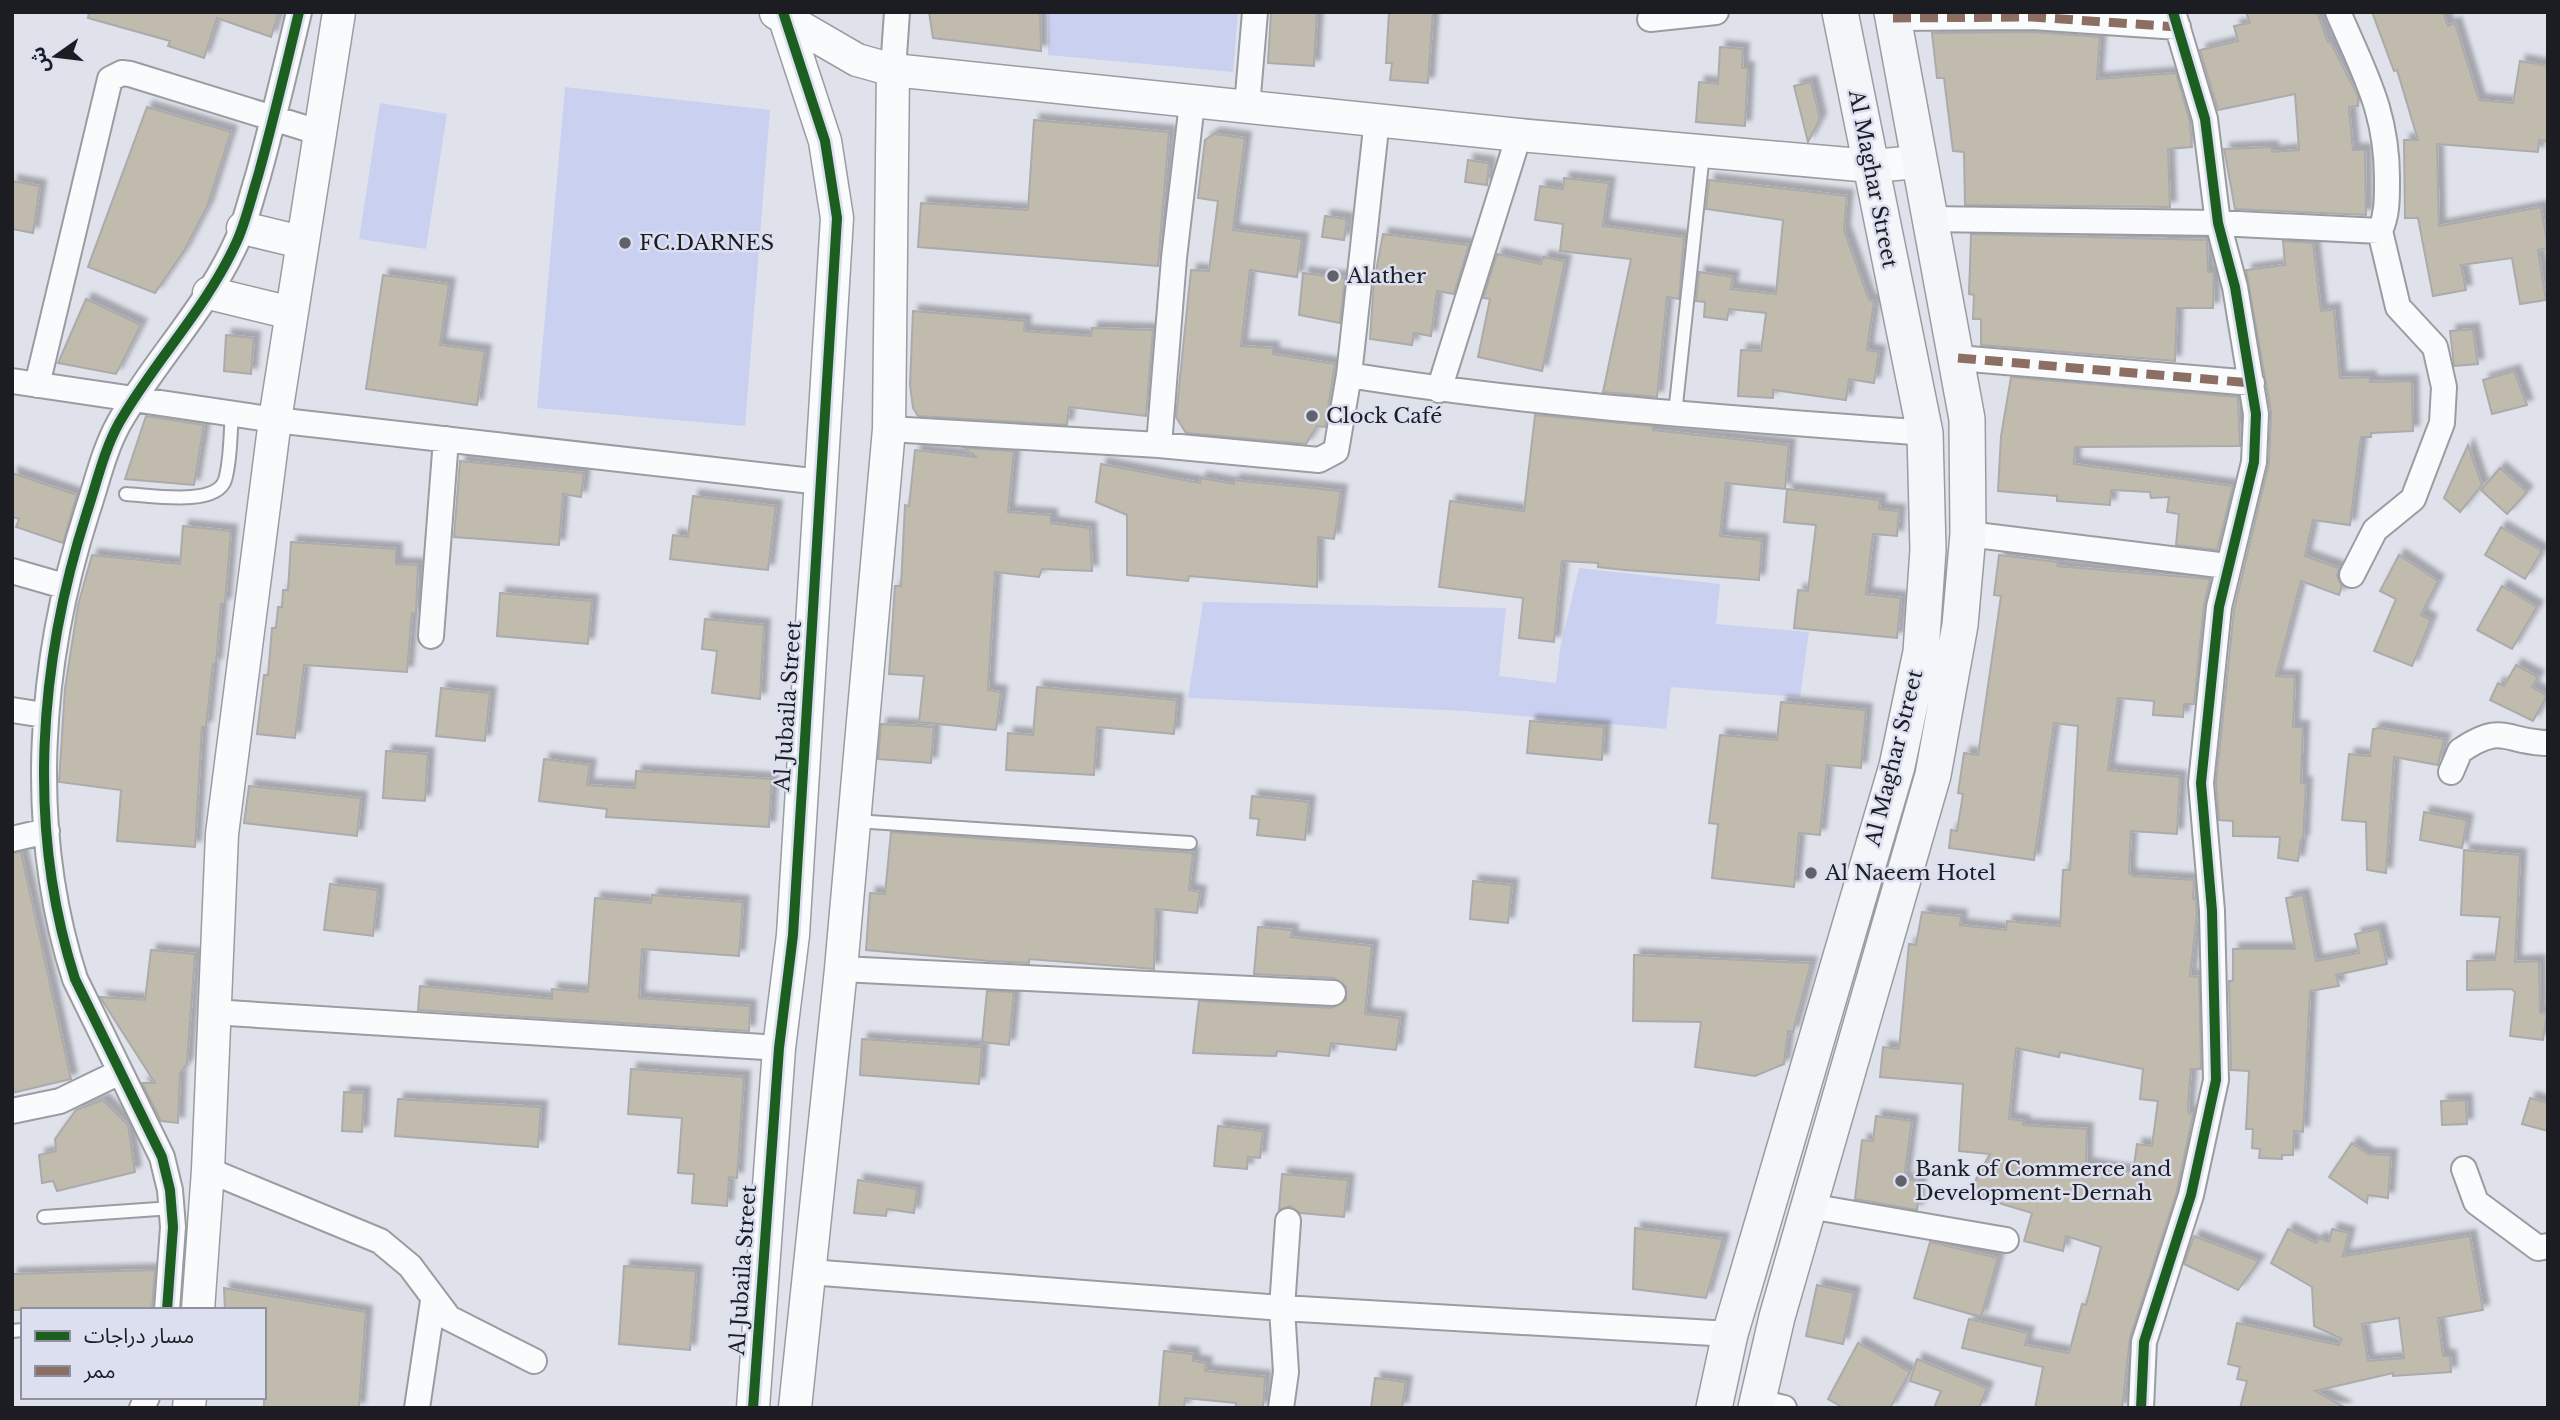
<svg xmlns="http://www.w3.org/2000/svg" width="2560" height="1420" font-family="'Libre Baskerville','Noto Sans Arabic',serif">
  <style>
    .green { fill: #cad0ef }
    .building { fill: #c0bbac; stroke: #abaaac; stroke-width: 2; fill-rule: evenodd; filter: url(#shadow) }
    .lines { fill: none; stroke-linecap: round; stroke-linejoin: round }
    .service-casing { stroke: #9a9ca2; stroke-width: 16 }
    .minor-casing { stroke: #9a9ca2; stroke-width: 28 }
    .tertiary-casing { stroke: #9a9ca2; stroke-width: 35 }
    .secondary-casing { stroke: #9a9ca2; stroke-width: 38 }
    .service { stroke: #fafbfc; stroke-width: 12 }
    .minor { stroke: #fafbfc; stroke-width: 24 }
    .tertiary { stroke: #fafbfc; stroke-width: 32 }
    .secondary { stroke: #f5f6f9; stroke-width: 35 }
    .quiet { stroke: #8d6e63; stroke-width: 9; stroke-dasharray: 18 9; stroke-linecap: butt }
    .cycleway-casing { stroke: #dbdff0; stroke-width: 15 }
    .cycleway { stroke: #1b5e20; stroke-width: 10 }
    .poi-dot { fill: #616269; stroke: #dbdff0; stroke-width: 2.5 }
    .labels { text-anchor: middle; stroke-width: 5; stroke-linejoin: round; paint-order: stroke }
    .street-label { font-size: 21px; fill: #1c1d23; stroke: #dbdff0 }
    .poi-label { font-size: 21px; fill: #1c1d23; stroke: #dbdff0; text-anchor: start }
  </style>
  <defs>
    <filter id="shadow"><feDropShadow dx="6" dy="-6" stdDeviation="2" flood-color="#0004"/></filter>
  </defs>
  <rect width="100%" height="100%" fill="#e0e2eb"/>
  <path class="green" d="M1048 12H1238L1233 72 1048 55Z
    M565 87 770 110 745 426 537 408Z
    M380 103 447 114 426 249 359 239Z
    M1579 568 1720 584 1716 624 1809 632 1800 697 1671 687 1666 729 1465 711 1188 698 1203 602 1506 608 1499 676 1556 683 1560 649Z"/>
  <path class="building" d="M89 12H279L271 37 217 18 204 58 168 46 170 41 88 18Z
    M929 12H1040L1041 51 933 38Z
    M1271 12H1317L1314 66 1268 63Z
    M1389 12H1433L1428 83 1390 80 1392 63H1386Z
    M2246 12H2317L2328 42 2330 41 2358 96V106L2349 107 2353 150H2365L2366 215 2235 209 2224 149 2272 147V152L2299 150 2295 94 2218 110 2200 50 2238 41 2234 26 2250 23Z
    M2372 12H2443L2448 26 2455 23 2479 100 2513 103 2520 61 2548 66V141L2539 140 2538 152 2437 144 2439 226 2541 207 2548 248 2538 250 2546 300 2520 304 2512 258 2461 265 2466 290 2433 296 2418 218H2405L2404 140H2418L2397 70 2394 71Z
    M2032 32 2100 37 2097 79 2176 73 2190 122 2192 147 2168 149 2170 207 1965 205 1964 152 1953 151 1944 78H1937L1932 33Z
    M1720 47 1743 49 1742 68H1748L1745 126 1696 122 1699 82 1718 84Z
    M1811 82 1820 119 1808 142 1794 86Z
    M147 107 231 132 207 207 184 251 155 293 88 267Z
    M1034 120 1169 132 1158 266 918 247 921 203 1028 210Z
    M1214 134 1245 138 1233 230 1302 239 1297 277 1250 270 1241 346 1273 348V354L1335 364 1325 427 1317 426 1306 444 1186 433 1176 417 1191 270 1209 271 1218 201 1198 198 1205 140Z
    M1468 160 1489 163 1487 185 1465 182Z
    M1564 178 1609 183 1603 226 1684 237 1679 299 1667 297 1657 397 1603 392 1631 259 1560 251 1563 224 1535 220 1540 186 1563 189Z
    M1709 180 1847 196 1844 230 1869 300 1874 301 1867 350 1879 352 1874 383 1849 379 1846 400 1773 390V398L1738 396 1741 350 1761 351 1766 313 1729 309 1727 320 1704 317 1705 302 1696 301 1699 272 1733 277 1731 289 1776 294 1783 220 1706 209Z
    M12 181 40 186 33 233 12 229Z
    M1325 216 1347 219 1344 240 1322 237Z
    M1383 234 1469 245 1454 294 1437 291 1431 336 1414 333 1412 345 1370 339 1374 282Z
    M1971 234 2207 240 2208 272H2214L2213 308H2177L2175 361 1981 345V319H1973L1974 295 1969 294Z
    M2283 241 2313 243 2321 311 2334 309 2340 378 2370 377V382L2412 381 2413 431 2371 433V437H2361L2350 525 2313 520 2305 556 2339 568 2337 576 2342 586 2339 595 2301 581 2276 676 2295 677 2293 727H2303L2301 783H2306L2303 840H2301L2298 861 2278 858 2280 837 2233 836V821L2219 820 2216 783 2234 610 2269 463 2271 412 2246 270 2285 265Z
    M1497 254 1541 264 1543 257 1565 261 1542 371 1478 357 1490 299 1483 298Z
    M1303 273 1345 278 1340 323 1299 315Z
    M383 275 449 284 440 345 485 351 477 405 366 389Z
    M86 299 141 325 116 374 58 363Z
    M913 311 1025 321 1024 331 1091 336 1092 328 1153 330 1146 416 1069 407 1067 425 918 416 913 408 910 385Z
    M2473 329 2478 364 2454 366 2450 331Z
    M226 335 254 338 251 374 224 371Z
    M2514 371 2527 405 2492 414 2483 380Z
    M2011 377 2238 397 2240 446 2075 447 2074 464 2233 486 2217 550 2176 545 2179 514 2167 512 2169 497 2151 498 2150 492 2111 490 2110 505 2057 501V496L1998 491 2001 436Z
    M1535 415 1653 426V430L1789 445 1785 489 1726 483 1720 536 1762 540 1759 580 1625 570 1598 567V563L1562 561 1554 642 1519 638 1523 598 1439 587 1450 501 1524 511Z
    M146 416 204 425 194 485 125 479Z
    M2468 445 2482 485 2460 512 2444 498Z
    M964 448 1014 451 1008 512 1051 515V523L1090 528 1092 571 1042 569 1039 577 995 572 988 690 1001 692 996 730 919 722 924 676 889 674 895 586H901L905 505 909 506 915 450 976 457Z
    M460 461 584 473 581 497 563 494 559 545 454 537Z
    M1101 464 1200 483 1201 478 1234 484V480L1341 491 1334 539 1318 537 1317 587 1189 576 1188 581 1127 575V515L1096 502Z
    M2500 468 2527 492 2507 514 2481 490Z
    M12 473 77 495 63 543 16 527 19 519 12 517Z
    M1787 489 1880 500 1879 509 1899 511 1897 536 1873 534 1866 594 1901 598 1897 638 1794 628 1798 590 1808 591 1816 525 1784 522Z
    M693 496 776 506 768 570 670 559 673 535 688 537Z
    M183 526 231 531 225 604H221L216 664H213L206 727H202L195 847 117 841 121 790 59 782 65 688 78 605 92 555 180 564Z
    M2501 527 2542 551 2525 579 2485 555Z
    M291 542 396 549V564L418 565 416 614 412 613 407 672 304 665 295 738 257 734 264 675H268L272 628H276L278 607H282L283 590H288Z
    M1999 555 2058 562 2057 566 2210 579 2204 605 2194 704H2184L2183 717 2153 715 2154 701 2118 698 2108 770 2180 777 2177 834 2131 831 2129 873 2133 876 2194 880 2193 899H2196L2197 914 2190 976 2199 977 2201 1069H2191L2188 1107 2189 1113 2193 1114 2177 1191 2130 1338 2122 1408H2035L2043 1367 1962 1348 1969 1319 2028 1333 2025 1345 2069 1353 2082 1304 2086 1305 2101 1247 2066 1236 2063 1251 2024 1241 2032 1213 1968 1194 1990 1154 1959 1151 1963 1084 1880 1077 1883 1047 1899 1049 1909 944 1916 945 1922 912 1961 916 1960 925 2006 930 2007 921 2060 926 2063 870H2070L2078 726 2054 723 2034 860 1949 848 1951 830 1957 831 1963 794 1958 793 1964 753 1978 755 2001 596 1994 595ZM2016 1048 2059 1057 2060 1052 2143 1069 2140 1099 2158 1101 2152 1146 2137 1144 2133 1172 2086 1164 2087 1129 2023 1125 2024 1121 2009 1119Z
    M2399 555 2438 581 2421 615 2431 620 2412 666 2374 651 2396 599 2380 591Z
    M2502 586 2537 607 2512 649 2477 630Z
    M500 593 592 601 588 644 497 636Z
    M705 619 764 625 760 699 712 693 717 651 702 649Z
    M2516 665 2538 677 2532 687 2547 696 2533 721 2490 700 2498 683 2504 686Z
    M1037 687 1177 700 1174 734 1097 727 1094 775 1006 770 1008 733 1033 735Z
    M441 688 490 693 485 741 436 736Z
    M1781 702 1866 710 1861 768 1827 765 1820 835 1799 833 1794 887 1712 878 1718 824 1709 823 1720 735 1777 740Z
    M1530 721 1604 727 1602 760 1527 753Z
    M881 724 934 727 931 763 878 759Z
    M2379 728 2444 739 2438 765 2394 757 2386 873 2367 870 2366 822 2342 820 2349 754 2370 756 2373 729Z
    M386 751 428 754 425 801 383 798Z
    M544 759 590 765 587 785 635 788 636 771 772 779 769 827 606 817 607 809 539 801Z
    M249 786 361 798 357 836 244 823Z
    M1252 796 1309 802 1305 840 1257 835 1259 819 1250 818Z
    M2424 812 2467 820 2462 848 2420 840Z
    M891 832 1193 853 1189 890 1200 892 1197 913 1156 909 1154 969 1029 959V963L990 961 866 950 870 893 885 894Z
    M2464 850 2520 855 2515 962 2539 961 2540 1013 2547 1014 2543 1040 2510 1036 2515 992 2511 989 2467 990V961L2495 960 2500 917 2461 915Z
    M21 852 71 1079 12 1093V853Z
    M1473 881 1512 885 1508 923 1470 919Z
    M330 884 378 890 373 936 324 930Z
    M652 895 743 902 739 956 642 949 639 998 750 1006 749 1031 418 1010 420 986 552 999V989L588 992 595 898 651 903Z
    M2303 895 2316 961 2359 953 2355 934 2379 929 2387 964 2336 975 2339 986 2310 991 2303 1132 2294 1131 2293 1155H2282V1159L2259 1158 2260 1149 2252 1148 2253 1129H2246L2249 1071 2231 1070 2229 981H2233V949H2295L2286 898Z
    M1258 927 1292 930 1291 937 1372 946 1365 1014 1400 1018 1396 1050 1331 1043 1329 1056 1277 1051 1276 1056 1193 1053 1199 1001 1332 1008 1346 1000V987L1334 978 1254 974Z
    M151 950 195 954 187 1064 180 1073 178 1123 161 1121 142 1083H155L100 997 145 1000Z
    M1634 955 1811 963 1793 1032 1788 1031 1784 1064 1755 1076 1695 1067 1701 1022 1633 1021Z
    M987 991 1014 992 1009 1045 982 1042Z
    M862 1039 982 1047 979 1084 860 1075Z
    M631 1069 744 1077 737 1178 729 1177 727 1206 692 1203 694 1174 678 1173 682 1118 628 1114Z
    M344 1092 364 1093 362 1132 342 1131Z
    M2530 1098 2548 1103V1131L2522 1124Z
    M398 1099 541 1107 538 1147 395 1136Z
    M103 1100 128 1125 135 1172 57 1191 53 1181 42 1183 39 1155 56 1151 55 1139 76 1110Z
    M2466 1100 2467 1124 2442 1125 2441 1101Z
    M1876 1116 1912 1121 1904 1179 1920 1181 1917 1210 1855 1199 1862 1140 1873 1141Z
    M1218 1126 1263 1131 1260 1158 1248 1157 1247 1169 1214 1166Z
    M2352 1143 2368 1154 2391 1155 2388 1198 2368 1195 2367 1203 2329 1177Z
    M1282 1174 1348 1180 1344 1217 1300 1213 1290 1206 1279 1210Z
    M858 1180 917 1189 914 1213 887 1209 886 1216 854 1213Z
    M1635 1228 1723 1239 1706 1298 1633 1289Z
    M2288 1229 2316 1243 2319 1238 2329 1242 2332 1229 2349 1233 2343 1256 2470 1236 2483 1310 2438 1318 2443 1356H2450L2451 1372 2393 1376V1373L2315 1391 2346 1408H2240L2247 1381 2237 1379 2240 1367 2228 1364 2237 1323 2339 1345 2342 1339 2314 1326 2312 1287 2271 1263ZM2399 1318 2404 1358 2368 1361 2362 1324Z
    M2194 1236 2259 1261 2238 1290 2184 1264Z
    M1930 1242 1998 1258 1981 1317 1914 1298Z
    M624 1266 696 1271 690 1350 619 1344Z
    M155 1270 152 1310H12V1274Z
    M1817 1285 1854 1293 1843 1344 1806 1336Z
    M224 1288 366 1312 359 1408H264V1310H225Z
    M1858 1343 1910 1372 1890 1408H1844L1828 1399Z
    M1164 1351 1193 1354V1361L1206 1363 1205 1371 1265 1377 1263 1408H1236V1403L1185 1398 1184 1408H1159Z
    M1917 1359 1987 1388 1979 1408H1934L1941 1391 1910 1381Z
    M1375 1378 1406 1382 1402 1408H1371Z"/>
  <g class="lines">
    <defs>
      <path id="service" d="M1675 414 1703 153
        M126 494C149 495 216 507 225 480 231 460 230 435 232 414
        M855 821 1190 843
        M44 1217 172 1208
        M12 1331 23 1330"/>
      <path id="minor" d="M1893 18 2032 17 2178 27
        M1650 19 1716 12
        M893 70 897 12
        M1247 107 1255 12
        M1928 219 2218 223 2380 231C2387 215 2387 201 2387 183 2388 113 2365 75 2338 12
        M1958 358 2252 383
        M1349 375C1539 406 1733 418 1925 433
        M12 381 275 420 821 482
        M37 385 110 79 122 73 130 74 318 132
        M1439 390 1519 135
        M889 429 1159 445 1319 460 1336 451 1349 375 1377 119
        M1159 445 1174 258 1192 103
        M1968 534 2227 566
        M12 571 64 586
        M2352 575 2375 530 2413 499 2442 423 2444 387 2435 347 2398 307 2380 231
        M431 636 446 439
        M12 710 44 715
        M2451 772 2460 751C2504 721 2505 743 2548 743
        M12 839 47 831
        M841 969 1333 993
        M212 1012 779 1048
        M12 1111 60 1101 120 1072
        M2464 1169 2476 1202 2538 1248 2548 1246
        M208 1170 380 1241 410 1266 449 1318 534 1361
        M1809 1206 2006 1240
        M809 1272 1282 1308 1730 1334
        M167 1310 173 1227 170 1190 162 1157 75 979C26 827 39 661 87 512 97 482 104 450 119 423 155 360 207 308 237 241 246 221 251 198 258 176 273 122 286 67 299 12
        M1756 1401 1784 1408
        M142 1408 147 1397
        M417 1408 433 1301
        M1281 1408 1286 1372 1282 1308 1288 1221
        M2141 1408 2144 1342 2191 1195 2216 1080 2212 911 2201 783 2219 607 2254 462 2256 414 2235 287 2218 223 2205 119 2173 12"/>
      <path id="tertiary" d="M776 13 857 60 893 70 1519 135 1871 166 1919 162
        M243 228 301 242
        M209 293 291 313
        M198 1310 208 1170 222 834 275 420 339 12
        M189 1408 190 1397
        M753 1408 779 1048 793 935 837 218 825 141 784 16
        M795 1408 841 969 889 429 893 70"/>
      <path id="secondary" d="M1714 1408 1730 1334 1897 766 1921 652 1928 550 1925 433 1840 12
        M1756 1408 1777 1317 1933 775 1960 625 1968 534 1967 419 1892 12"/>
    </defs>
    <use href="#service" class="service-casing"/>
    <use href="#minor" class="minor-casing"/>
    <use href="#tertiary" class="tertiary-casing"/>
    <use href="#secondary" class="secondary-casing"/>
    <use href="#service" class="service"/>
    <use href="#minor" class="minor"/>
    <use href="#tertiary" class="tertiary"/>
    <use href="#secondary" class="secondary"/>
    <path class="quiet" d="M1893 18 2032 17 2178 27
      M1958 358 2252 383"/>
    <defs>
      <path id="cycleway" d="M167 1310 173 1227 170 1190 162 1157 75 979C26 827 39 661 87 512 97 482 104 450 119 423 155 360 207 308 237 241 246 221 251 198 258 176 273 122 286 67 299 12
        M753 1408 779 1048 793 935 837 218 825 141 783 12
        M2141 1408 2144 1342 2191 1195 2216 1080 2212 911 2201 783 2219 607 2254 462 2256 414 2235 287 2218 223 2205 119 2173 12"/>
    </defs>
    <use href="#cycleway" class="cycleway-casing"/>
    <use href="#cycleway" class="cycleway"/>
  </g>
  <g class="poi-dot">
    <circle cx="625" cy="243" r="7"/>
    <circle cx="1333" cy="276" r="7"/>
    <circle cx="1312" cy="416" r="7"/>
    <circle cx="1811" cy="873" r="7"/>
    <circle cx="1901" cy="1181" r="7"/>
  </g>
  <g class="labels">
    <g class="street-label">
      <text transform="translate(1873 179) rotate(79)" y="7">Al Maghar Street</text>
      <text transform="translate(788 706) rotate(-86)" y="7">Al Jubaila Street</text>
      <text transform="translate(1894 758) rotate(-76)" y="7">Al Maghar Street</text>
      <text transform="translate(743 1270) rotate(-86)" y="7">Al Jubaila Street</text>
    </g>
    <g class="poi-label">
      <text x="639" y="250">FC.DARNES</text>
      <text x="1347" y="283">Alather</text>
      <text x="1326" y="423">Clock Café</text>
      <text x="1825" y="880">Al Naeem Hotel</text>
      <text x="1915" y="1176">Bank of Commerce and<tspan x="1915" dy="24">Development-Dernah</tspan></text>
    </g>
  </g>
  <rect width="2560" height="1420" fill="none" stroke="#1c1d23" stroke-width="28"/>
  <rect x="21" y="1308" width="245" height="91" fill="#dbdff0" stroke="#8f919e" stroke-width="2"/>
  <rect x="35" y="1331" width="35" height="10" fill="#1b5e20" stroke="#8f919e" stroke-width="2"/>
  <text x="84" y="1343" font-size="21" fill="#1c1d23">مسار دراجات</text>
  <rect x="35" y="1366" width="35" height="10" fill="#8d6e63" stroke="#8f919e" stroke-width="2"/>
  <text x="84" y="1378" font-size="21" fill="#1c1d23">ممر</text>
  <g transform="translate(56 56) rotate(256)" stroke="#dbdff0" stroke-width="5" paint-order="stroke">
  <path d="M0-5L12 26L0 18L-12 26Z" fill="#1c1d23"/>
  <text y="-10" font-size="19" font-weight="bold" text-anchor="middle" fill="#1c1d23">ش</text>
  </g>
</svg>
